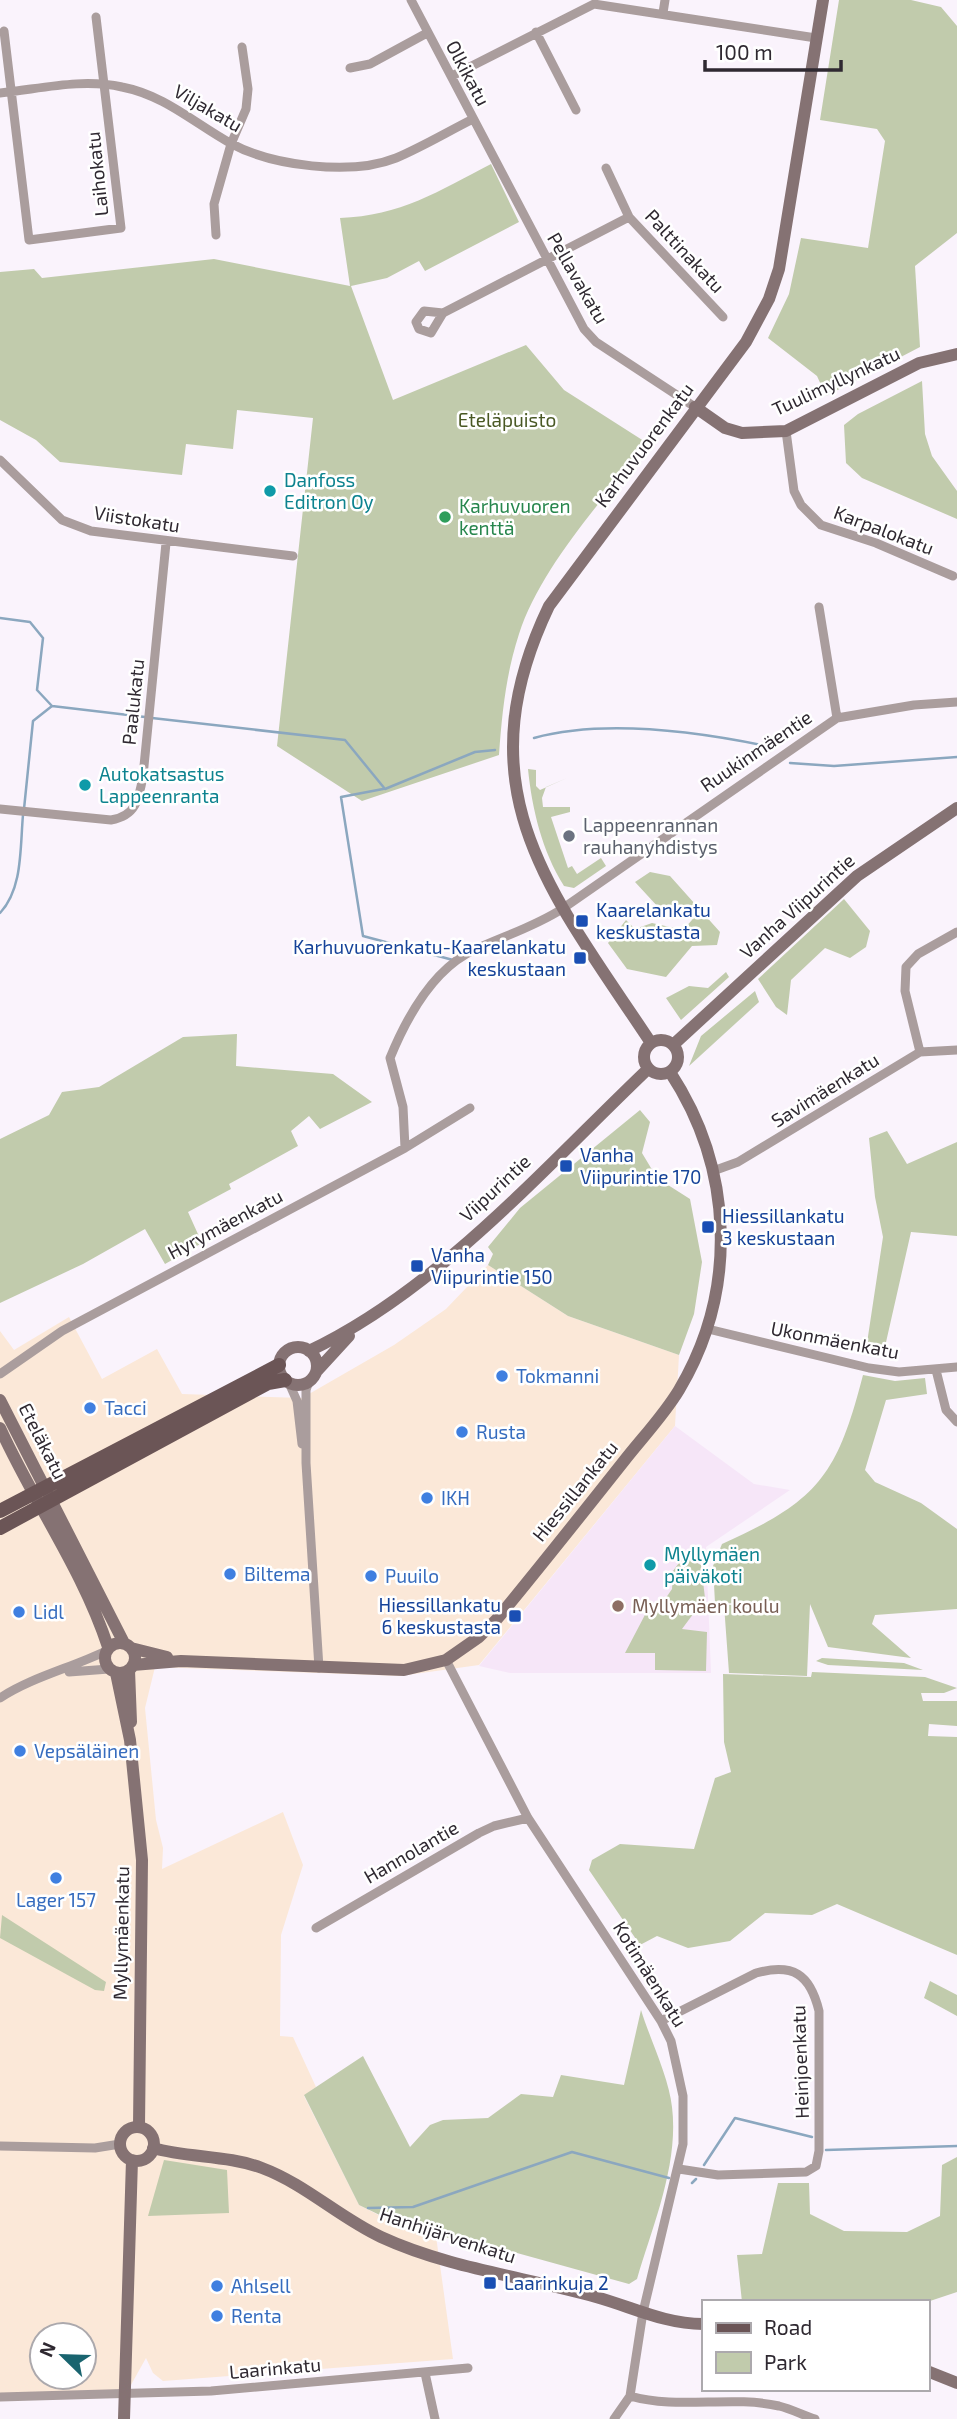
<svg xmlns="http://www.w3.org/2000/svg" width="957" height="2419" font-family="'Exo 2',sans-serif">
  <style>
    .commercial { fill: #fbe8d8; fill-rule: evenodd }
    .education { fill: #f6e6f8 }
    .green { fill: #c1cbac }
    .lines { fill: none; stroke-linecap: round; stroke-linejoin: round }
    .stream { stroke: #8ba7bf; stroke-width: 2.5 }
    .street { stroke: #aa9d9d; stroke-width: 9 }
    .secondary { stroke: #857273; stroke-width: 12 }
    .primary { stroke: #6b5556; stroke-width: 14 }
    .culture-dot { fill: #0f9aa8; stroke: #fff; stroke-width: 2.5 }
    .leisure-dot { fill: #2e9e5b; stroke: #fff; stroke-width: 2.5 }
    .worship-dot { fill: #6b7280; stroke: #fff; stroke-width: 2.5 }
    .transit-dot { fill: #1a4fb4; stroke: #fff; stroke-width: 2.5 }
    .shop-dot { fill: #3f7fe0; stroke: #fff; stroke-width: 2.5 }
    .education-dot { fill: #8d6e63; stroke: #fff; stroke-width: 2.5 }
    .labels { text-anchor: middle; stroke-width: 5; stroke-linejoin: round; paint-order: stroke }
    .street-label { font-size: 19px; fill: #2f2931; stroke: #fff }
    .park-label { font-size: 19px; fill: #495824; stroke: #fff }
    .culture-label { font-size: 19px; fill: #0d838f; stroke: #fff; text-anchor: start }
    .leisure-label { font-size: 19px; fill: #27864d; stroke: #fff; text-anchor: start }
    .worship-label { font-size: 19px; fill: #5b616d; stroke: #fff; text-anchor: start }
    .transit-label { font-size: 19px; fill: #164399; stroke: #fff; text-anchor: start }
    .shop-label { font-size: 19px; fill: #366cbe; stroke: #fff; text-anchor: start }
    .education-label { font-size: 19px; fill: #785e54; stroke: #fff; text-anchor: start }
  </style>
  <rect width="100%" height="100%" fill="#faf3fc"/>
  <path class="commercial" d="M488 1265 568 1316 679 1355 675 1426 479 1665 400 1676 155 1667 145 1708 156 1820 163 1848 162 1869 283 1812 303 1865 281 1935 280 2036 293 2037 316 2087 304 2096 359 2205 392 2222 436 2236 453 2359 163 2381 153 2373 146 2358 127 2392 0 2398V1331L14 1350 69 1317 102 1379 157 1349 182 1394 302 1398 394 1345 446 1309ZM42 2335H84V2377H42Z"/>
  <path class="education" d="M675 1426 754 1484 790 1490 706 1547 711 1673H510L479 1666Z"/>
  <path class="green" d="M839 0H911L941 7 957 26V233L915 266 920 347 826 396 817 376 768 338 789 294 801 238 868 248 885 141 877 129 820 120Z
    M491 164 519 222 425 271 419 261 387 278 351 286 393 400 526 345 564 390 647 443C604 499 541 566 519 634 506 674 502 713 499 755L362 801 277 746 313 418 237 410 233 449 186 444 182 475 60 462 36 440 0 420V272L34 269 42 278 214 259 350 286 340 218C400 216 439 191 491 164Z
    M922 381 925 434 932 456 957 491V519L862 478 846 463 844 425 858 414Z
    M528 769 536 770V786L540 790 567 778 546 787 542 798 543 807H570V812L551 817 568 868 572 866 577 874 601 858 606 866 574 888 564 886C542 851 532 809 528 769Z
    M650 872 670 876 720 932 717 945 692 946 666 977 627 969 608 943 626 920 635 929 652 923 683 930 692 920 687 908H659L635 882Z
    M844 899 870 931 866 947 850 958 825 948 791 980 787 1015 776 1007 758 979Z
    M726 972 729 977 681 1020 666 998 689 986 708 988Z
    M755 991 759 1002 689 1066 701 1036Z
    M237 1034 236 1066 333 1074 372 1102 320 1129 309 1116 291 1131 298 1146 229 1184 231 1189 188 1212 202 1243 165 1264 145 1229 83 1264 0 1303V1139L49 1115 62 1092 99 1087 183 1037Z
    M640 1110 650 1122 642 1153 657 1178 690 1199 702 1262 694 1314 679 1355 568 1316 488 1265 493 1254 488 1247 520 1208Z
    M887 1131 907 1164 957 1142V1236L911 1232 884 1351 871 1348 867 1343 883 1237 875 1197 869 1138Z
    M863 1375 895 1381 925 1378 927 1394 886 1400 865 1470 875 1482 921 1503 957 1529V1609L875 1615 872 1624 911 1658 828 1647 810 1604 807 1676 729 1673 724 1605 782 1604 715 1603 713 1566 722 1544C818 1501 837 1476 863 1375Z
    M684 1556 701 1565 705 1598 682 1629 707 1632 706 1671 655 1670V1653H625L647 1611 659 1608 672 1589 673 1571Z
    M822 1658 904 1663 923 1670 828 1665 816 1661Z
    M812 1672 925 1677 957 1688 944 1693H921L923 1701H957V1726L929 1724 928 1736 957 1737V1955L837 1904 812 1915 765 1913 730 1941 688 1948 657 1936 640 1945 589 1870 592 1860 620 1844 694 1849 715 1778 731 1772 724 1742 723 1674 811 1677Z
    M2 1915 106 1982 104 1991 95 1990 0 1938Z
    M930 1981 957 1995V2016L924 1998Z
    M641 2010C650 2039 669 2078 672 2107 679 2164 653 2225 637 2279L629 2284 481 2243 436 2236 392 2221 359 2205 304 2095 363 2056 410 2147 430 2125 443 2120 488 2118 521 2094 553 2097 561 2075 624 2085Z
    M957 2157V2292L927 2302H742L737 2255 762 2254 778 2183H809L810 2214 844 2231 907 2232 940 2216 942 2165Z
    M164 2160 227 2170 229 2213 148 2216Z"/>
  <g class="lines">
    <path class="stream" d="M0 618 30 622 43 638 37 690 52 706 145 717
      M152 718 345 740 385 789 475 752 495 750
      M534 738C604 719 700 732 771 747
      M790 763 834 766 957 757
      M383 789 341 797 363 936 453 960
      M24 809 33 721 52 706
      M0 913C23 889 20 847 23 815
      M826 2150 957 2146
      M704 2165 735 2118 812 2137
      M692 2183 696 2179
      M368 2208 413 2207 572 2152 669 2178"/>
    <path class="street" d="M411 0 584 329 596 342 695 407
      M663 13 665 0
      M4 31 29 240 121 228 96 17
      M536 32 576 110
      M350 68 370 64 427 33
      M452 76 594 4 816 38
      M0 93C40 89 81 78 122 87 164 95 194 123 230 143 272 166 351 176 396 158 422 147 447 132 473 119
      M606 168 629 217 723 317
      M216 235 214 204 231 144 246 109 248 89 242 47
      M443 313 424 311 416 322 419 329 431 333 443 313 629 217
      M786 431 794 491 801 505 821 525 876 543 953 576
      M0 460 62 520 91 531 293 556
      M819 607 837 718
      M0 809 111 820C136 816 139 799 143 776L166 543
      M920 1052 905 991 906 967 918 954 957 932
      M405 1148 403 1107 390 1058C406 1019 433 969 474 950 504 936 534 927 562 909L837 718 914 705 957 702
      M713 1171 738 1162 920 1052 957 1050
      M708 1329 869 1368 899 1372 957 1367
      M936 1370 946 1410 957 1422
      M0 1374 62 1331 405 1148 470 1108
      M309 1381 306 1390V1463L319 1668
      M289 1383 297 1401 302 1444
      M446 1660 528 1818 661 2021 671 2041 683 2096V2144L643 2312 630 2396 614 2419
      M69 1672 109 1669
      M0 1698C32 1677 71 1668 106 1651
      M316 1928 479 1833 494 1826 528 1818
      M661 2021 756 1973C793 1963 810 1974 819 2011V2151L816 2166 806 2172 718 2175 679 2169
      M0 2146 95 2148 120 2144
      M425 2373 435 2419
      M630 2396C678 2410 730 2395 779 2406 791 2409 803 2415 815 2419
      M0 2397 211 2391 468 2368"/>
    <path class="secondary" d="M695 407 725 428 742 433 786 431 919 363 957 354
      M644 1057a17 17 0 1 1 34 0a17 17 0 1 1-34 0Z
      M651 1043C552 893 460 792 549 606L746 342 769 299 779 269 823 0
      M673 1045 857 876 957 808
      M279 1366a19 19 0 1 1 38 0a19 19 0 1 1-38 0Z
      M309 1351C438 1290 545 1167 648 1069
      M316 1372 349 1336
      M0 1400 124 1643
      M0 1428C34 1503 83 1570 108 1647
      M105 1658a15 15 0 1 1 30 0a15 15 0 1 1-30 0Z
      M131 1648 167 1657
      M133 1665 181 1661 404 1670 446 1660 479 1637 497 1619C540 1567 582 1514 624 1461 642 1438 664 1415 679 1390 739 1289 733 1168 670 1072
      M129 1670 131 1722
      M116 1673 130 1740 142 1860 139 2126
      M120 2144a17 17 0 1 1 34 0a17 17 0 1 1-34 0Z
      M153 2148C189 2158 227 2155 262 2168 305 2184 340 2218 381 2237 448 2268 525 2277 596 2297 632 2307 665 2324 703 2324
      M927 2371 957 2383
      M124 2419 132 2160"/>
    <path class="primary" d="M0 1511 279 1365
      M0 1528 268 1383 285 1380"/>
  </g>
  <g class="culture-dot">
    <circle cx="270" cy="491" r="7"/>
    <circle cx="85" cy="785" r="7"/>
    <circle cx="650" cy="1565" r="7"/>
  </g>
  <circle class="leisure-dot" cx="445" cy="517" r="7"/>
  <circle class="worship-dot" cx="569" cy="836" r="7"/>
  <g class="transit-dot">
    <rect x="575" y="914" width="14" height="14" rx="3.5"/>
    <rect x="573" y="951" width="14" height="14" rx="3.5"/>
    <rect x="559" y="1159" width="14" height="14" rx="3.5"/>
    <rect x="701" y="1220" width="14" height="14" rx="3.5"/>
    <rect x="410" y="1259" width="14" height="14" rx="3.5"/>
    <rect x="508" y="1609" width="14" height="14" rx="3.5"/>
    <rect x="483" y="2276" width="14" height="14" rx="3.5"/>
  </g>
  <g class="shop-dot">
    <circle cx="502" cy="1376" r="7"/>
    <circle cx="90" cy="1408" r="7"/>
    <circle cx="462" cy="1432" r="7"/>
    <circle cx="427" cy="1498" r="7"/>
    <circle cx="230" cy="1574" r="7"/>
    <circle cx="371" cy="1576" r="7"/>
    <circle cx="19" cy="1612" r="7"/>
    <circle cx="20" cy="1751" r="7"/>
    <circle cx="56" cy="1878" r="7"/>
    <circle cx="217" cy="2286" r="7"/>
    <circle cx="217" cy="2316" r="7"/>
  </g>
  <circle class="education-dot" cx="618" cy="1606" r="7"/>
  <g class="labels">
    <g class="street-label">
      <text transform="translate(468 73) rotate(62)" y="7">Olkikatu</text>
      <text transform="translate(208 108) rotate(30)" y="7">Viljakatu</text>
      <text transform="translate(97 174) rotate(-96)" y="7">Laihokatu</text>
      <text transform="translate(685 251) rotate(47)" y="7">Palttinakatu</text>
      <text transform="translate(578 278) rotate(60)" y="7">Pellavakatu</text>
      <text transform="translate(836 381) rotate(-25)" y="7">Tuulimyllynkatu</text>
      <text transform="translate(644 445) rotate(-53)" y="7">Karhuvuorenkatu</text>
      <text transform="translate(137 519) rotate(9)" y="7">Viistokatu</text>
      <text transform="translate(884 530) rotate(21)" y="7">Karpalokatu</text>
      <text transform="translate(133 702) rotate(-84)" y="7">Paalukatu</text>
      <text transform="translate(756 751) rotate(-34)" y="7">Ruukinmäentie</text>
      <text transform="translate(797 906) rotate(-42)" y="7">Vanha Viipurintie</text>
      <text transform="translate(825 1090) rotate(-32)" y="7">Savimäenkatu</text>
      <text transform="translate(495 1188) rotate(-43)" y="7">Viipurintie</text>
      <text transform="translate(225 1224) rotate(-28)" y="7">Hyrymäenkatu</text>
      <text transform="translate(835 1340) rotate(11)" y="7">Ukonmäenkatu</text>
      <text transform="translate(43 1441) rotate(63)" y="7">Eteläkatu</text>
      <text transform="translate(575 1491) rotate(-51)" y="7">Hiessillankatu</text>
      <text transform="translate(411 1852) rotate(-30)" y="7">Hannolantie</text>
      <text transform="translate(121 1933) rotate(-89)" y="7">Myllymäenkatu</text>
      <text transform="translate(650 1974) rotate(58)" y="7">Kotimäenkatu</text>
      <text transform="translate(800 2062) rotate(-92)" y="7">Heinjoenkatu</text>
      <text transform="translate(448 2235) rotate(18)" y="7">Hanhijärvenkatu</text>
      <text transform="translate(275 2368) rotate(-5)" y="7">Laarinkatu</text>
    </g>
    <g class="park-label">
      <text x="507" y="427">Eteläpuisto</text>
    </g>
    <g class="culture-label">
      <text x="284" y="487">Danfoss<tspan x="284" dy="22">Editron Oy</tspan></text>
      <text x="99" y="781">Autokatsastus<tspan x="99" dy="22">Lappeenranta</tspan></text>
      <text x="664" y="1561">Myllymäen<tspan x="664" dy="22">päiväkoti</tspan></text>
    </g>
    <g class="leisure-label">
      <text x="459" y="513">Karhuvuoren<tspan x="459" dy="22">kenttä</tspan></text>
    </g>
    <g class="worship-label">
      <text x="583" y="832">Lappeenrannan<tspan x="583" dy="22">rauhanyhdistys</tspan></text>
    </g>
    <g class="transit-label">
      <text x="596" y="917">Kaarelankatu<tspan x="596" dy="22">keskustasta</tspan></text>
      <text x="566" y="954" text-anchor="end">Karhuvuorenkatu-Kaarelankatu<tspan x="566" dy="22">keskustaan</tspan></text>
      <text x="580" y="1162">Vanha<tspan x="580" dy="22">Viipurintie 170</tspan></text>
      <text x="722" y="1223">Hiessillankatu<tspan x="722" dy="22">3 keskustaan</tspan></text>
      <text x="431" y="1262">Vanha<tspan x="431" dy="22">Viipurintie 150</tspan></text>
      <text x="501" y="1612" text-anchor="end">Hiessillankatu<tspan x="501" dy="22">6 keskustasta</tspan></text>
      <text x="504" y="2290">Laarinkuja 2</text>
    </g>
    <g class="shop-label">
      <text x="516" y="1383">Tokmanni</text>
      <text x="104" y="1415">Tacci</text>
      <text x="476" y="1439">Rusta</text>
      <text x="441" y="1505">IKH</text>
      <text x="244" y="1581">Biltema</text>
      <text x="385" y="1583">Puuilo</text>
      <text x="33" y="1619">Lidl</text>
      <text x="34" y="1758">Vepsäläinen</text>
      <text x="56" y="1907" text-anchor="middle">Lager 157</text>
      <text x="231" y="2293">Ahlsell</text>
      <text x="231" y="2323">Renta</text>
    </g>
    <g class="education-label">
      <text x="632" y="1613">Myllymäen koulu</text>
    </g>
  </g>
  <rect x="702" y="2300" width="228" height="91" fill="#ffffff" stroke="#aca9ad" stroke-width="2"/>
  <rect x="716" y="2323" width="35" height="10" fill="#6b5556" stroke="#aca9ad" stroke-width="2"/>
  <text x="764" y="2335" font-size="21" fill="#2f2931">Road</text>
  <rect x="716" y="2352" width="35" height="21" fill="#c1cbac" stroke="#aca9ad" stroke-width="2"/>
  <text x="764" y="2370" font-size="21" fill="#2f2931">Park</text>
  <g transform="translate(63 2356) rotate(293)"><circle r="33" fill="#ffffff" stroke="#aca9ad" stroke-width="2"/>
  <path d="M0-5L12 26L0 18L-12 26Z" fill="#19646f"/>
  <text y="-10" font-size="19" font-weight="bold" text-anchor="middle" fill="#2f2931">N</text>
  </g>
  <path d="M705 60v10h136v-10" fill="none" stroke="#2f2931" stroke-width="3.5"/>
  <text x="716" y="60" font-size="21" fill="#2f2931" stroke="#ffffff" stroke-width="5" paint-order="stroke">100 m</text>
</svg>
